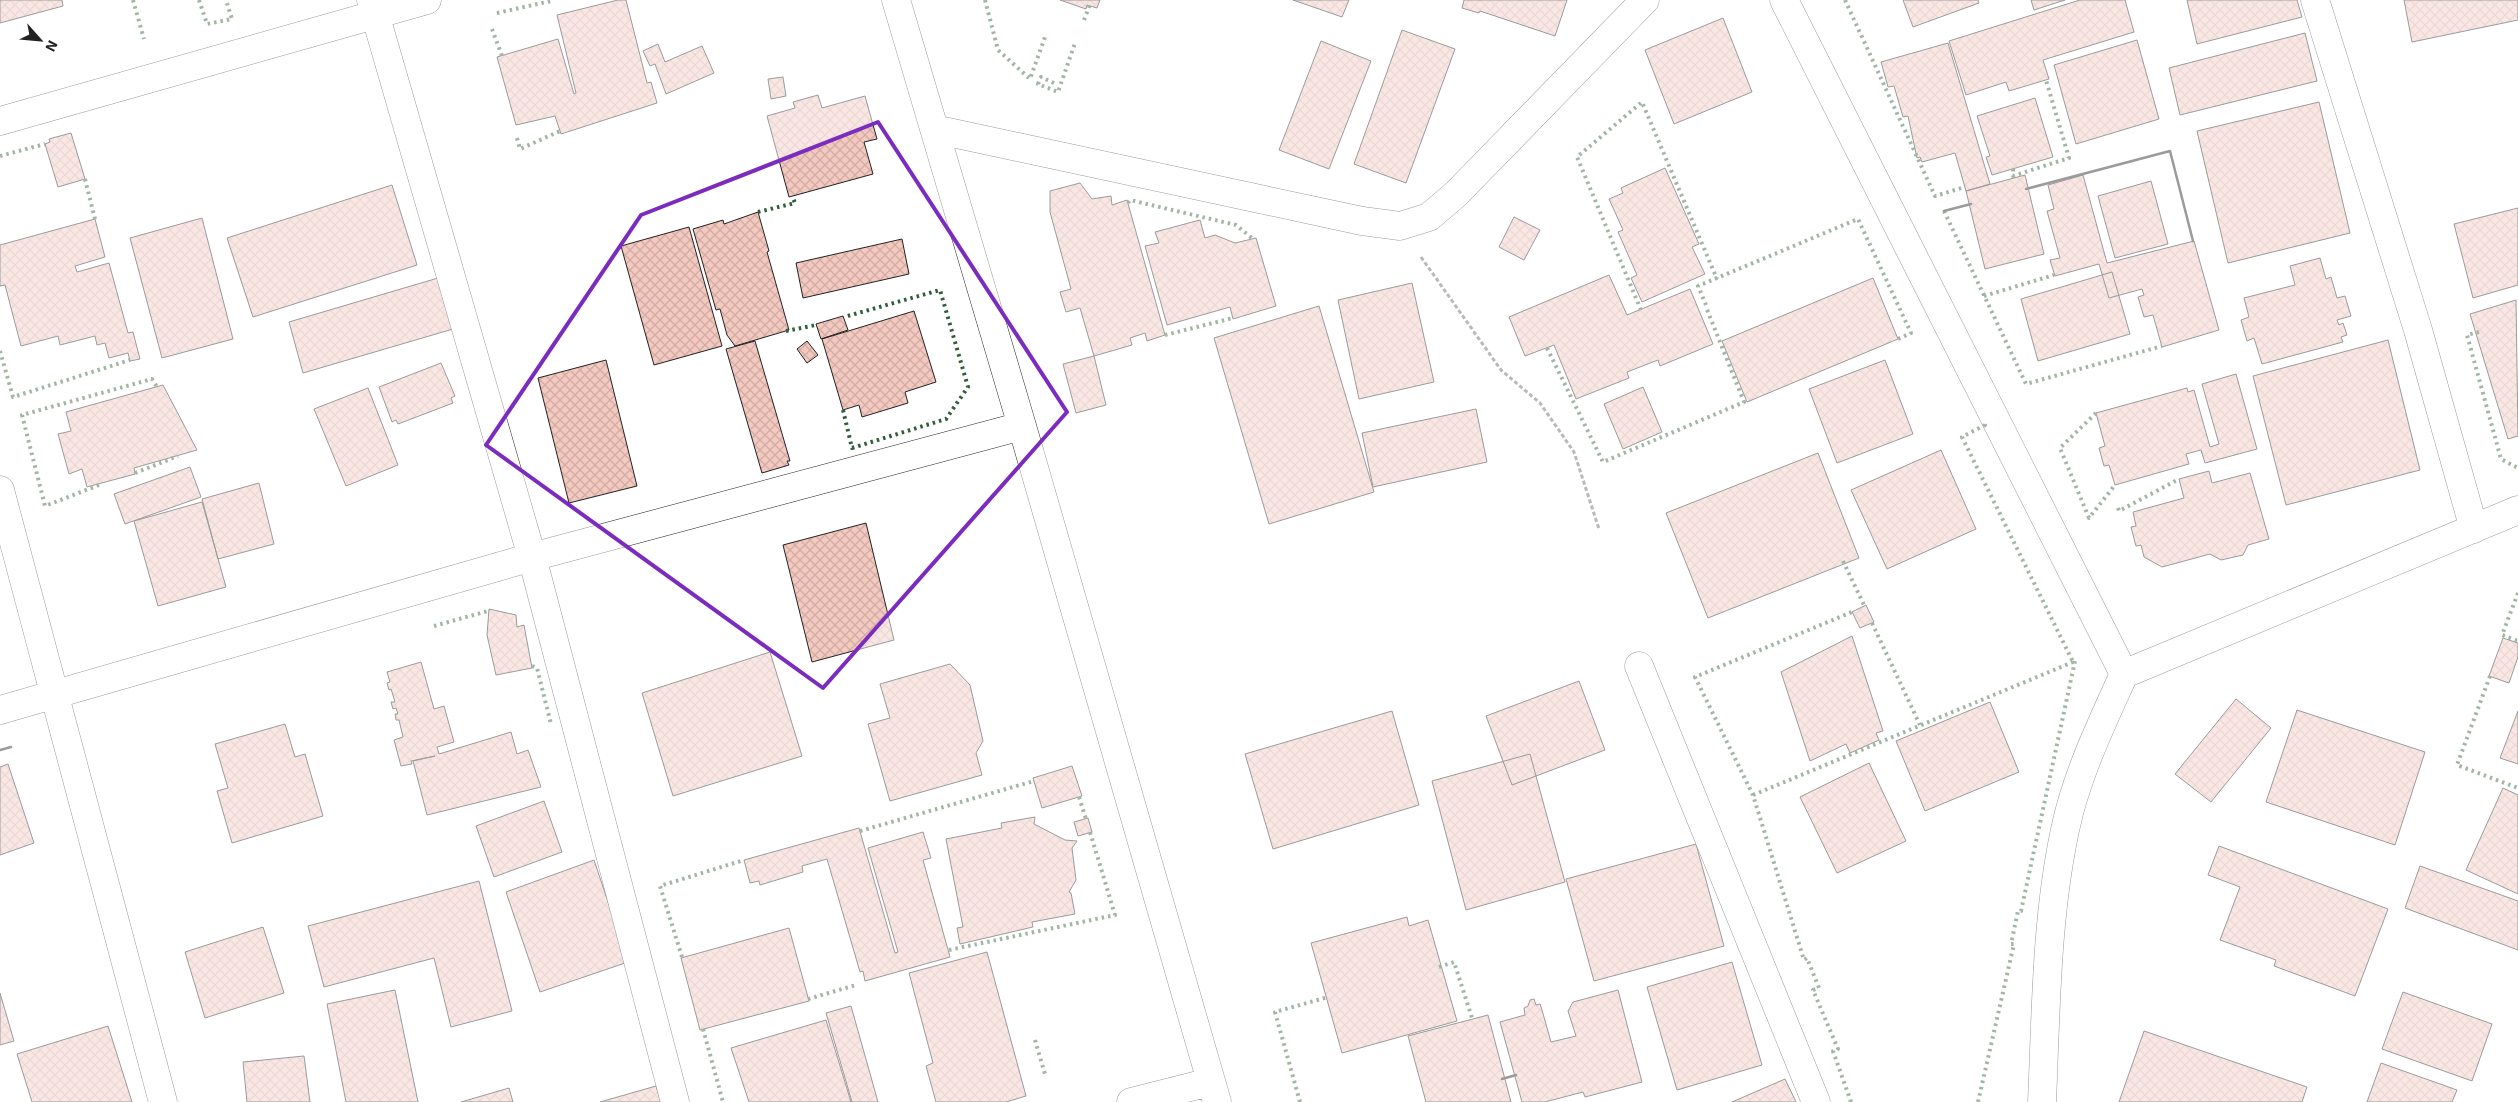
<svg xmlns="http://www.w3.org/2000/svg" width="2518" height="1102" font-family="'Exo 2',sans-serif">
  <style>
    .building { fill: url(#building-cross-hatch); stroke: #222 }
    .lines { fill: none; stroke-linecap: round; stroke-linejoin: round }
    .minor-casing { stroke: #222; stroke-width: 29 }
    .path { stroke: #646464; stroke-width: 3; stroke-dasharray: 4 2.5; stroke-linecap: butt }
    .minor { stroke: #fff; stroke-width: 28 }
    .hedge { stroke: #2f5e38; stroke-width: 4; stroke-dasharray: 2.5 4; stroke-linecap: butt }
    .wall { stroke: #222; stroke-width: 2.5 }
    .marked { fill: none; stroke: #7b2cbf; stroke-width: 4; stroke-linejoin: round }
  </style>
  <defs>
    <pattern id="building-cross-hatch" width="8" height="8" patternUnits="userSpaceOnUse" patternTransform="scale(1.25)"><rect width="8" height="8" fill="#f3c9c0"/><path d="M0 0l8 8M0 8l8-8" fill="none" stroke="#d0aca5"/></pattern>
  </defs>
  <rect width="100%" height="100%" fill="#fff"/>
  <path class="building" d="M0 0H62L63 6 0 23Z
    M618 0H626L647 83 651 82 657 103 561 134 555 116 516 125 497 57 558 39 574 94 576 93 557 15Z
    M1060 0H1100L1097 8 1087 5 1086 9Z
    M1293 0H1349L1342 17Z
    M1464 0H1567L1555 36 1480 11 1479 13 1462 8Z
    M1903 0H1978L1979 3 1913 27Z
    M2031 0H2065L2034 10Z
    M2080 0H2125L2134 32 2043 60 2049 79 2009 91 2006 82 1966 95 1949 41Z
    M2187 0H2297L2302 17 2197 44Z
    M2404 0H2518V20L2412 42Z
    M1723 18 1752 92 1674 124 1645 50Z
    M1402 30 1455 49 1406 183 1354 164Z
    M2305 33 2317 81 2180 115 2169 68Z
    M2137 40 2159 119 2076 144 2054 65Z
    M1321 41 1371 61 1329 169 1279 150Z
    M1948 43 1990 184 1966 191 1955 153 1922 162 1920 157 1917 158 1908 116 1903 117 1894 86 1888 87 1881 62Z
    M658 44 665 62 702 46 714 73 666 94 655 64 650 66 643 51Z
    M783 77 786 96 771 99 768 79Z
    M818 95 822 108 865 96 877 139 864 142 873 174 789 197 767 116 795 108 793 102Z
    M2035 98 2053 157 1992 175 1986 157 1990 156 1977 116Z
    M2319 102 2350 233 2228 263 2197 131Z
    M71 133 85 179 58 187 45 144 50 142 49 139Z
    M1665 168 1699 244 1692 247 1705 274 1642 302 1631 278 1637 275 1618 232 1623 230 1609 199 1623 193 1621 188Z
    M2025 175 2044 254 1985 269 1966 191Z
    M2083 175 2107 263 2194 241 2219 330 2162 347 2153 315 2144 317 2138 297 2144 295 2142 289 2109 298 2099 264 2055 276 2050 260 2060 258 2047 211 2054 209 2048 185Z
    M2151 181 2168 244 2115 258 2098 196Z
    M1080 183 1092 199 1111 196 1112 205 1127 200 1165 335 1147 341 1145 333 1130 338 1132 345 1094 356 1080 308 1066 312 1060 292 1071 289 1050 212V191Z
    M392 185 417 265 253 317 227 238Z
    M2518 208V285L2473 298 2454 224Z
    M758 212 769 251 767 252 789 330 735 346 727 335 720 309 716 310 693 229 723 220 724 224Z
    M1514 217 1540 230 1524 260 1499 247Z
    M202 218 233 339 162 358 130 238Z
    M95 219 105 257 75 266 77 272 109 263 128 333 133 332 140 359 130 361 128 353 109 358 105 343 97 345 95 336 60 345 58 336 21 346 5 285 0 286V245Z
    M1200 220 1205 238 1215 235 1235 243 1256 238 1276 306 1233 319 1230 307 1167 325 1145 246 1159 243 1155 232Z
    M689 227 722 346 654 365 621 246Z
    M902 239 909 274 803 298 796 263Z
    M2320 258 2326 279 2331 277 2337 298 2345 296 2351 316 2337 320 2339 325 2343 323 2347 335 2341 337 2343 342 2262 364 2254 338 2247 341 2241 320 2249 317 2244 298 2295 285 2290 266Z
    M2112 272 2130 334 2038 361 2021 299Z
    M1609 275 1627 315 1690 289 1713 344 1660 366 1658 360 1627 372 1629 378 1576 399 1554 345 1525 356 1509 317Z
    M438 278 453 329 303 373 289 322Z
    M1873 278 1898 339 1747 402 1722 341Z
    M1412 283 1434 382 1359 399 1338 300Z
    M2516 300 2518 436 2508 439 2470 314Z
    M1319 306 1374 492 1269 524 1214 338Z
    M914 311 936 382 905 392 908 403 862 417 859 405 843 410 822 339Z
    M843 316 848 330 821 339 816 324Z
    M2388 340 2420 470 2286 505 2253 376Z
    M755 341 790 461H787L789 465 762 473 726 349Z
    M807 341 818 355 807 363 797 349Z
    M1094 356 1106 405 1076 413 1063 364Z
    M606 360 637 486 569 503 538 378Z
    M1885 360 1913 434 1837 463 1809 389Z
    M441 363 455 396 451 398 453 403 398 424 396 420 392 422 379 387Z
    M2236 374 2257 449 2205 463 2201 450 2186 454 2189 464 2115 485 2109 465 2104 466 2099 448 2105 446 2096 413 2187 388 2188 392 2194 390 2210 447 2219 444 2202 384Z
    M163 385 197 450 134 468 135 474 87 487 82 469 69 474 58 434 71 431 66 412Z
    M1643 387 1662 432 1623 449 1604 404Z
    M368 388 398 465 346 486 314 409Z
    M1476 409 1487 462 1373 487 1362 433Z
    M1941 450 1976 529 1887 569 1851 490Z
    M1818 453 1859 558 1708 618 1666 513Z
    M190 467 201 497 125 524 114 494Z
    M2209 471 2212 483 2250 473 2269 539 2248 545 2243 555 2221 560 2210 554 2162 567 2144 557 2141 545 2136 546 2131 527 2136 526 2133 512 2184 498 2179 479Z
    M259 483 274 544 218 559 202 499Z
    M202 502 226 587 158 606 134 521Z
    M866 523 894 640 812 662 783 545Z
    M1866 605 1874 622 1860 628 1852 612Z
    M489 609 516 615 517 627 524 625 532 668 496 675 487 635Z
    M1852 636 1883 731 1876 733 1879 740 1850 753 1846 744 1810 761 1781 672Z
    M2503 638 2518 643V657L2509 683 2489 676Z
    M770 652 802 756 673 796 642 693Z
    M421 662 434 709 444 706 454 742 437 747 439 754 511 732 517 754 528 750 541 787 427 815 413 761 435 756 411 761 412 764 401 766 394 740 403 737 399 720H396L395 714H398L396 708 393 709 391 702H395L391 689 389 690 387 683 390 682 387 672Z
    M950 664 970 685 983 741 976 753 982 775 890 801 868 724 890 718 880 684Z
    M1579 681 1605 750 1512 785 1486 716Z
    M2236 699 2271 728 2211 802 2175 774Z
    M1990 702 2019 772 1925 811 1896 741Z
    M2297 710 2425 752 2395 845 2266 802Z
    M1392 711 1419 805 1273 849 1245 754Z
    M2518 711V764L2500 758Z
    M285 724 295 757 305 754 323 816 232 843 217 791 228 788 215 744Z
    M1530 754 1565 882 1466 910 1432 781Z
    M1869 763 1906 841 1837 873 1800 797Z
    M8 764 34 843 0 855V767Z
    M1072 766 1082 796 1042 808 1033 778Z
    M2503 788 2518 795V894L2466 870Z
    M544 801 562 852 494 877 476 826Z
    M1035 817 1034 824 1065 840 1077 841 1072 848 1076 880 1069 892 1071 893 1075 914 1032 922 1033 927 960 944 957 928 963 927 946 839 1002 828 1001 823Z
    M1088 818 1092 832 1078 836 1074 822Z
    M859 828 895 953 898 952 868 848 923 832 931 858 923 860 950 957 865 981 863 971 860 972 827 859 802 866 803 872 760 885 759 881 750 883 744 860Z
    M1696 844 1724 946 1594 981 1566 879Z
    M2219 846 2388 909 2355 996 2274 966 2276 960 2220 940 2240 887 2208 875Z
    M594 860 628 962 540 992 506 892Z
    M2420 866 2518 901V950L2405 908Z
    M479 881 512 1011 451 1027 434 958 324 987 308 926Z
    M1407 917 1409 926 1428 920 1457 1021 1342 1053 1311 943Z
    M263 927 284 993 205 1018 185 952Z
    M789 928 809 1001 700 1030 681 958Z
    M987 952 1026 1096 1006 1102H936L926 1066 933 1063 909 973Z
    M1732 962 1762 1065 1677 1090 1647 987Z
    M395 990 418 1102H346L327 1004Z
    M1618 990 1642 1082 1585 1097 1583 1092 1545 1102H1522L1500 1022 1525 1015 1524 1008 1528 1006 1530 1000 1534 999 1536 1005 1540 1004 1542 1010 1551 1042 1576 1036 1568 1011 1573 1002Z
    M2403 992 2492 1024 2472 1081 2382 1049Z
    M0 993 14 1041 0 1045Z
    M851 1006 878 1102H852L826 1013Z
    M1488 1015 1511 1102H1426L1408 1036Z
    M826 1020 851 1102H749L731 1048Z
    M108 1026 132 1102H32L17 1054Z
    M2144 1031 2307 1087 2302 1102H2119Z
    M304 1056 310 1102H247L243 1062Z
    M2381 1063 2457 1090 2452 1102H2367Z
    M1785 1079 1796 1102H1732Z
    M656 1086 661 1102H600Z
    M509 1088 513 1102H461Z"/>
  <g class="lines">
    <defs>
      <path id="minor" d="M371 0 532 557 675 1102
        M896 0 1022 426 1217 1102
        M1784 0 2124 674 2518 510
        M2315 0 2418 330 2474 529
        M0 121 427 0
        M934 129 1362 221 1400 226 1429 217 1456 194 1645 0
        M0 490 163 1102
        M1639 666 1816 1102
        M0 710 532 557 1022 426
        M1131 1102 1210 1082
        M2042 1102C2046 1011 2046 919 2065 830 2076 776 2102 723 2124 674"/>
    </defs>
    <use href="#minor" class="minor-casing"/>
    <path class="path" d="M1421 257 1501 370 1540 403 1574 452 1599 529"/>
    <use href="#minor" class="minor"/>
    <path class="hedge" d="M133 0 144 39
      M199 0 207 24 232 19 226 0
      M985 0 998 50 1030 79 1045 37
      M1845 0 1935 196 1965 187
      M497 13 551 1
      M1084 20 1091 2
      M492 29 502 56
      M1054 83 1041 77 1038 84 1058 92 1075 43
      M517 138 520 149 560 131
      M0 156 45 144
      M2013 169V176L2069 158 2046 80
      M85 179 95 219
      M1128 203 1130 200 1236 225 1253 239
      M1944 211 2026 384 2162 346
      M758 212 795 203 792 196
      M1984 296 2054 275
      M1706 305 1698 286 1858 219 1911 333 1898 339
      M1641 310 1577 157 1642 102 1717 279
      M786 331 816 325
      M2479 332 2467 335 2501 459 2518 468
      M1165 335 1233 318
      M1547 348 1603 462 1744 402 1706 307
      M0 351 13 397 130 360
      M843 410 852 448 946 419 968 387 940 290 844 317
      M2096 413 2060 448 2089 518 2115 485
      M135 473 178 456
      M99 485 45 506 22 415 152 379 157 387
      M2118 508 2119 511 2179 479
      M1843 561 1864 605
      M2518 593 2502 635 2518 641
      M1872 623 1920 725
      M434 626 488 611
      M532 666 537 668 551 724
      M2490 676 2457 765 2518 788
      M1753 795 2073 662
      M1079 797 1086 819
      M860 831 1034 781
      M949 950 1115 915 1090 832
      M682 957 660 886 744 860
      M1439 967 1454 962 1473 1021
      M808 999 856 985
      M703 1029 723 1102
      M1035 1040 1045 1074
      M1300 1102 1275 1012 1328 997
      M1851 1102 1833 1051 1838 1049 1813 990 1819 988 1807 958 1804 960 1753 795 1695 677 1852 612
      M1978 1102 2014 944H2011L2018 911H2021L2075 661 2073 662 1962 437 1985 425 1983 422"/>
    <path class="wall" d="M2026 189 2170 151 2193 241
      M1944 211 1971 204
      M0 750 11 747
      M1502 1079 1516 1075"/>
  </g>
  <path d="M0 0H2518V1102H0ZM878 122 1067 412 823 688 486 445 641 215Z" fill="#fff" fill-opacity=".55" fill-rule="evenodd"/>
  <path class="marked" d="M878 122 1067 412 823 688 486 445 641 215Z"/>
  <g transform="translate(40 40) rotate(117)" stroke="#ffffff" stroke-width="4" paint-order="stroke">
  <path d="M0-4L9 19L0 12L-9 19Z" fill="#222222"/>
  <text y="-8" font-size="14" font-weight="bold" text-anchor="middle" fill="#222222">N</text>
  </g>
</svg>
